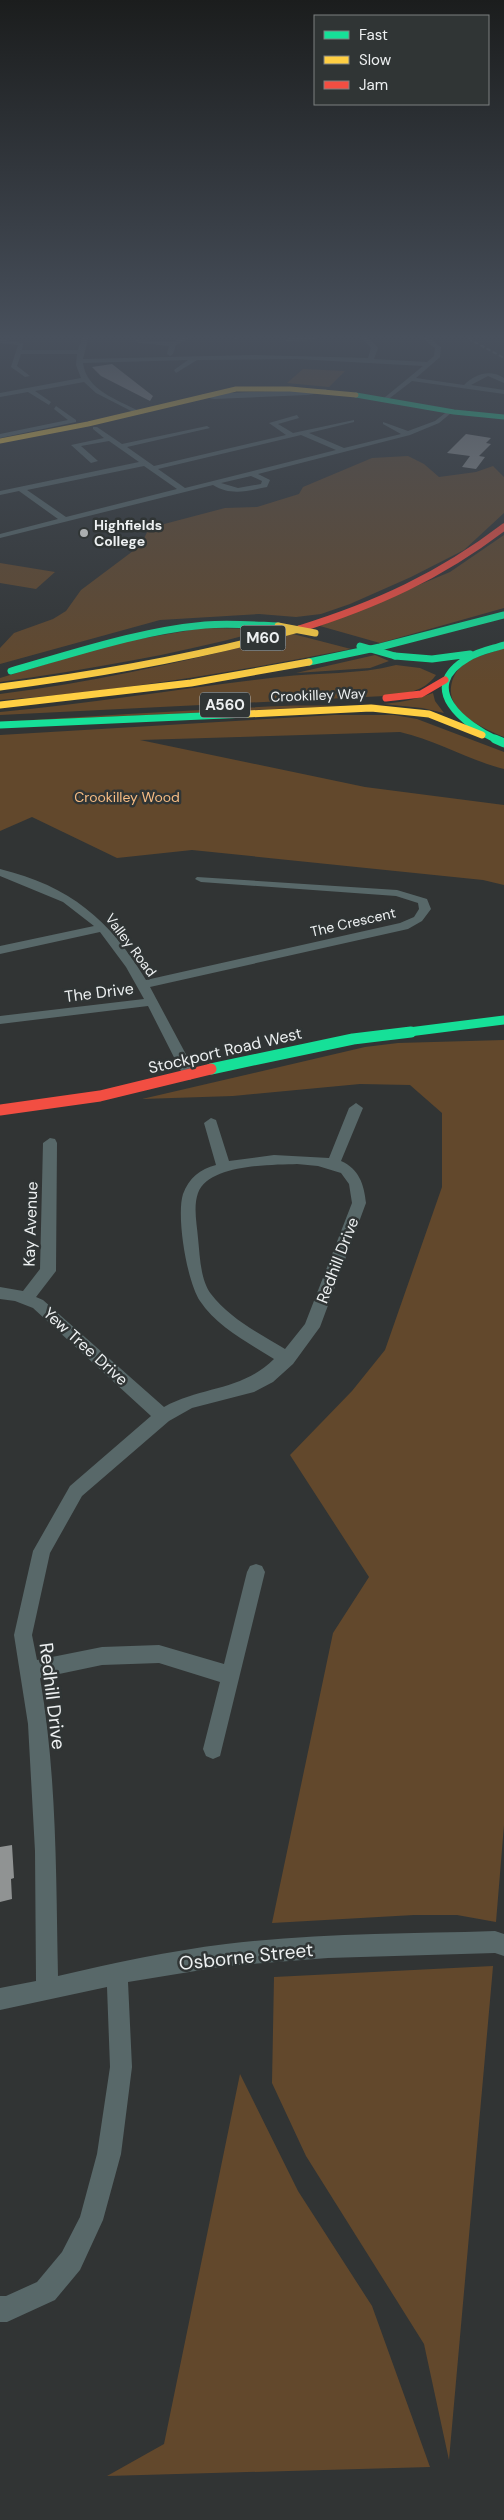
<svg xmlns="http://www.w3.org/2000/svg" width="504" height="2520" font-family="'DM Sans',sans-serif">
  <style>
    .green { fill: #62482c }
    .building { fill: #909393 }
    .lines { fill: none; stroke-linecap: round; stroke-linejoin: round }
    .street { fill: #586869; fill-rule: evenodd }
    .fast-far3 { stroke: #16e098; stroke-width: 5 }
    .fast-far2 { stroke: #16e098; stroke-width: 7 }
    .fast-far1 { stroke: #16e098; stroke-width: 9 }
    .fast { stroke: #16e098; stroke-width: 11 }
    .slow-far1 { stroke: #ffcf43; stroke-width: 5 }
    .slow { stroke: #ffcf43; stroke-width: 7 }
    .jam-far1 { stroke: #f24e42; stroke-width: 7 }
    .jam { stroke: #f24e42; stroke-width: 11 }
    .rail { stroke: #677070; stroke-width: 2; stroke-dasharray: 4.5 2.5; stroke-linecap: butt }
    .fast-bridge { stroke: #16e098; stroke-width: 7 }
    .slow-bridge { stroke: #ffcf43; stroke-width: 7 }
    .poi-dot { fill: #abaeaf; stroke: #303535; stroke-width: 2 }
    .labels { text-anchor: middle; stroke-width: 5; stroke-linejoin: round; paint-order: stroke }
    .far-poi-label { font-size: 14px; font-weight: bold; fill: #edf0f1; stroke: #303535; text-anchor: start }
    .far-street-label { font-size: 14px; fill: #edf0f1; stroke: #303535 }
    .far-park-label { font-size: 14px; fill: #f8bd84; stroke: #303535 }
    .shield { fill: #303535; stroke: #b4b8b9; stroke-width: 1 }
    .shield-label { font-size: 15px; font-weight: bold; fill: #edf0f1 }
    .street-label { font-size: 16px; fill: #edf0f1; stroke: #303535 }
    .near-street-label { font-size: 19px; fill: #edf0f1; stroke: #303535 }
  </style>
  <rect width="100%" height="100%" fill="#313434"/>
  <path class="green" d="M303 369 345 371 329 387 287 383Z
    M408 456 424 464 439 477 476 472 493 466 504 477V513L464 550 411 577 350 604 321 614 296 617 259 614 160 620 0 664V648L14 633 53 619 66 611 81 590 141 545 149 528 225 508 257 507 299 494 303 487 372 458Z
    M504 535V608L380 643 320 626 450 572Z
    M0 563 55 572 36 589 0 583Z
    M203 628 269 629C181 654 91 669 0 682V678L116 643Z
    M293 634 351 649C234 672 118 692 0 700V694C100 681 196 659 293 634Z
    M504 648V737C484 728 448 714 451 687 452 678 457 669 464 664 474 656 492 653 504 648Z
    M375 655 389 661 370 668 296 673Z
    M396 665 420 668 436 675C423 693 405 693 385 696L0 715V712C94 703 186 688 279 677 319 672 358 675 396 665Z
    M433 693 435 701 444 713 422 708 383 704 0 722C94 716 188 710 282 706 329 704 389 711 433 693Z
    M334 715H394L417 719 504 752V769C468 760 436 740 400 732L140 740 365 787 504 805V885L483 880 192 850 117 858 32 817 0 831V735Z
    M504 1040V1825L496 1922 457 1915H414L272 1923 333 1633 369 1577 290 1455 352 1391 385 1350 442 1187V1113L410 1085 360 1084 233 1096 142 1099 365 1047 398 1043Z
    M493 1966 492 1978 449 2460 424 2344 306 2156 272 2083 274 1977Z
    M240 2074 298 2191 372 2306 430 2467 107 2476 164 2444Z"/>
  <path class="building" d="M112 364 153 396 150 401 101 376 92 367Z
    M466 434 491 438 486 443 491 444 479 456 485 457 476 469 462 467 470 456 447 453Z
    M12 1845 14 1878 11 1879 12 1899 0 1902V1847Z"/>
  <g class="lines">
    <path class="street" d="M83 335H89L83 359 253 355 368 358 371 348 359 335H366L378 348 374 359 427 362 434 356 435 348 418 335H425L441 347 440 357 416 378 464 385C476 374 489 369 504 378V383L488 376 471 385 504 390V394L412 381 386 401 384 398 423 366 297 359 197 360 176 373 174 370 188 360 83 363C86 390 118 400 139 411L137 414 96 393 84 382 35 391 51 402 49 405 28 392 0 397V393L81 378 76 365 77 354H21L17 366 30 376 25 377 11 367 18 345 0 343V339L23 343 22 350H78Z
      M187 335H195L176 345 173 354 170 356 167 354 169 346 133 342 136 340 172 342Z
      M233 335H239L238 340H234Z
      M287 338H315L318 340 285 341Z
      M326 389 328 392 307 395 214 399 200 396 203 394Z
      M56 406 76 420V422L0 438V434L68 420 54 409Z
      M449 410 451 413 439 423 410 435 258 474 270 480 267 487C247 491 231 496 213 485L0 538V534L58 519 19 491 0 495V491L139 462 109 441 81 446 98 461 91 463 71 445 104 438 93 429V427H97L122 444 207 426 210 428 127 447 154 466 286 435 269 423 297 415 299 418 278 424 293 433 354 420V422L309 433 344 448 401 434 383 424V422L408 431 435 421ZM301 435 336 450 185 488 158 469ZM144 466 177 489 66 517 27 490ZM251 476 262 481 261 484 238 488 221 483Z
      M0 869C70 886 110 920 146 980L400 923 414 917 419 909 418 903 396 896 201 882 195 879 197 877 397 890 427 899 431 909 422 921 408 929 150 987 197 1075 190 1080 183 1075 148 1006 0 1024V1016L144 999 126 967 100 932 0 954V946L94 926 63 902 0 876Z
      M356 1103 363 1108 341 1161C359 1169 364 1184 366 1203L320 1327 293 1364 273 1382 254 1392 192 1408 169 1421 82 1496 50 1553 32 1635 37 1660 102 1647 159 1645 224 1664 247 1572 250 1566 256 1564 262 1566 265 1572 220 1756 213 1759 206 1756 203 1749 220 1682 159 1663 102 1665 40 1678C57 1776 56 1877 58 1976 113 1963 169 1951 226 1944 315 1933 405 1934 495 1931L504 1934V1956L495 1953 328 1958 226 1966 128 1982 132 2067 121 2154 103 2220 80 2270 55 2300 7 2322H0V2296H6L37 2282 62 2252 80 2217 97 2154 110 2067 107 1987 0 2010V1988L36 1981 35 1851 28 1724 14 1635 33 1551 70 1486 151 1416 33 1308 15 1301 0 1299V1287L23 1291 40 1269 43 1143 50 1138 55 1139 57 1143 56 1271 36 1297 43 1300 164 1407C203 1386 242 1391 274 1359 249 1343 217 1327 200 1301 187 1282 176 1216 183 1194 189 1178 200 1169 216 1165L204 1123 211 1118 216 1120 229 1161 274 1155 329 1158 349 1108ZM297 1164 318 1166 341 1173 349 1184 352 1203 305 1324 285 1349C260 1334 229 1318 211 1294 200 1279 200 1256 198 1238 197 1224 193 1207 198 1193 209 1164 271 1165 297 1164Z"/>
    <path class="fast-far3" d="M356 395 454 412 504 417"/>
    <path class="fast-far2" d="M395 656 432 659 470 654
      M309 662 380 647 504 615
      M11 671C75 653 139 631 205 625 229 623 254 625 278 626
      M0 725 247 714
      M497 740C465 725 416 688 468 658 479 651 492 649 504 645"/>
    <path class="fast-far1" d="M495 739 504 743
      M401 1033 504 1020"/>
    <path class="fast" d="M211 1069 353 1039 411 1032"/>
    <path class="slow-far1" d="M0 441 88 424 236 389H290L356 395"/>
    <path class="slow" d="M0 687C101 674 201 656 299 629
      M0 705 191 683 309 662
      M247 714 371 708 429 714 482 735"/>
    <path class="jam-far1" d="M299 629C376 605 440 576 504 527
      M386 698 421 694 445 680"/>
    <path class="jam" d="M0 1110 100 1096 211 1069"/>
    <path class="rail" d="M462 335 504 358"/>
    <path class="fast-bridge" d="M360 646 395 656"/>
    <path class="slow-bridge" d="M278 626 315 633"/>
  </g>
  <linearGradient id="sky" x2="0" y2="1"><stop stop-color="#1b1d1d"/><stop offset="0.49" stop-color="#48505c"/><stop offset="1" stop-color="#48505c" stop-opacity="0"/></linearGradient>
  <rect width="504" height="688" fill="url(#sky)"/>
  <circle class="poi-dot" cx="84" cy="533" r="5"/>
  <g class="labels">
    <g class="far-poi-label">
      <text x="94" y="530">Highfields<tspan x="94" dy="16">College</tspan></text>
    </g>
    <g class="far-street-label">
      <text transform="translate(318 695) rotate(-2)" y="5">Crookilley Way</text>
      <text transform="translate(353 922) rotate(-13)" y="5">The Crescent</text>
      <text transform="translate(131 945) rotate(53)" y="5">Valley Road</text>
    </g>
    <g class="far-park-label">
      <text x="127" y="802">Crookilley Wood</text>
    </g>
    <g class="shield">
      <rect x="240.5" y="625.5" width="45" height="25" rx="4"/>
      <rect x="200" y="692.5" width="50" height="25" rx="4"/>
    </g>
    <g class="shield-label">
      <text x="263" y="643">M60</text>
      <text x="225" y="710">A560</text>
    </g>
    <g class="street-label">
      <text transform="translate(99 992) rotate(-7)" y="6">The Drive</text>
      <text transform="translate(225 1050) rotate(-13)" y="6">Stockport Road West</text>
      <text transform="translate(30 1224) rotate(-88)" y="6">Kay Avenue</text>
      <text transform="translate(337 1260) rotate(-69)" y="6">Redhill Drive</text>
      <text transform="translate(86 1346) rotate(42)" y="6">Yew Tree Drive</text>
    </g>
    <g class="near-street-label">
      <text transform="translate(53 1696) rotate(83)" y="7">Redhill Drive</text>
      <text transform="translate(246 1956) rotate(-6)" y="7">Osborne Street</text>
    </g>
  </g>
  <rect x="314" y="15" width="175" height="90" fill="#303535" stroke="#7c8080"/>
  <rect x="324" y="31" width="25" height="8" fill="#16e098" stroke="#7c8080"/>
  <text x="359" y="40" font-size="15" fill="#edf0f1">Fast</text>
  <rect x="324" y="56" width="25" height="8" fill="#ffcf43" stroke="#7c8080"/>
  <text x="359" y="65" font-size="15" fill="#edf0f1">Slow</text>
  <rect x="324" y="81" width="25" height="8" fill="#f24e42" stroke="#7c8080"/>
  <text x="359" y="90" font-size="15" fill="#edf0f1">Jam</text>
</svg>
